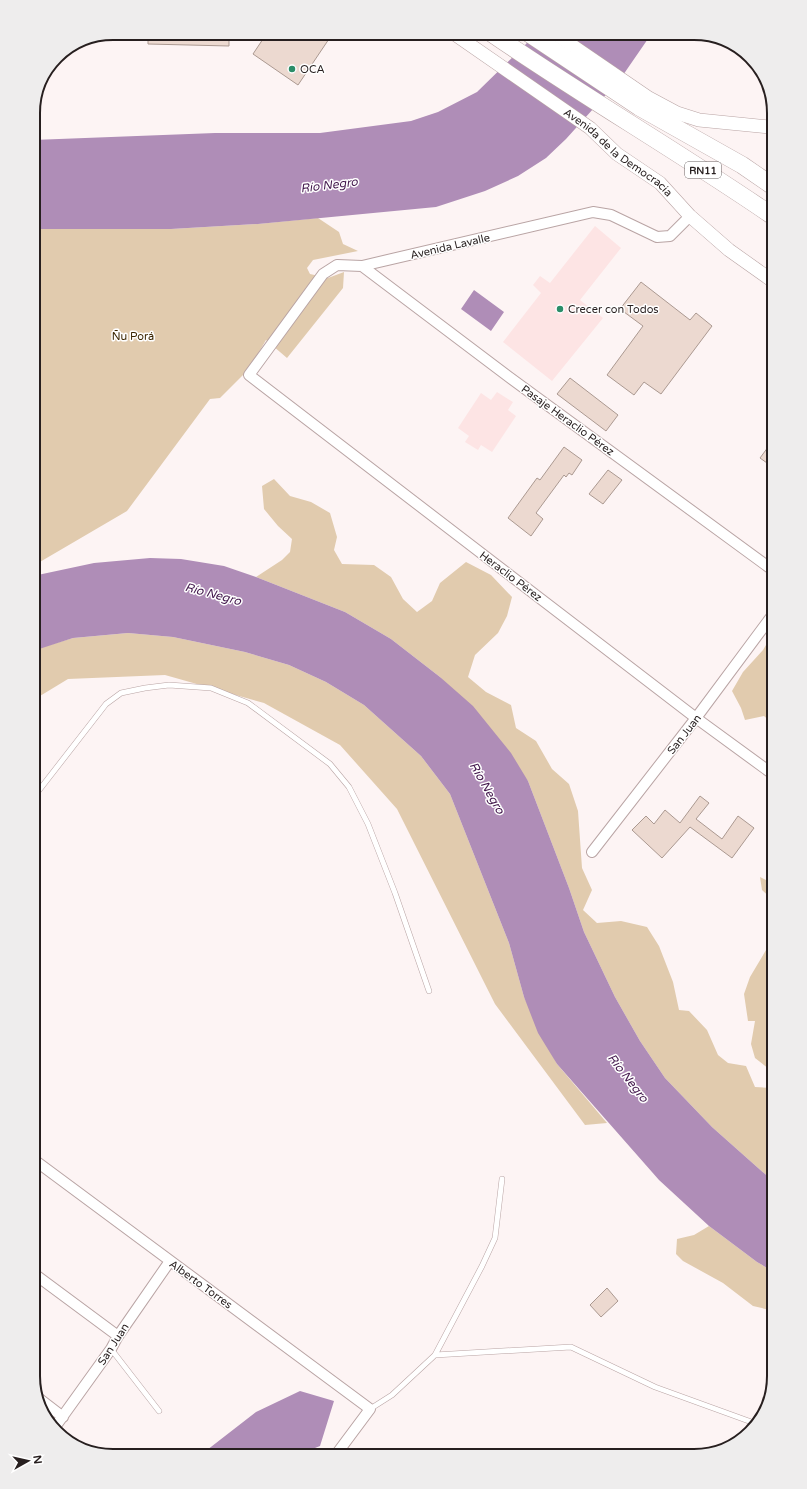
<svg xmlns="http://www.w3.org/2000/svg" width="807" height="1489" font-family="'Varela Round',sans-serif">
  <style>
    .built { fill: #fde4e4 }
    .green { fill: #e1cbae }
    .water { fill: #af8db7 }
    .building { fill: #ecd9d0; stroke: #ab9991 }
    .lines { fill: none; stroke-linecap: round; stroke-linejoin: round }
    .service-casing { stroke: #b9a4a4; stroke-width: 6 }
    .minor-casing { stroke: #b9a4a4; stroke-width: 12 }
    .tertiary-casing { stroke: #b9a4a4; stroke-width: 14 }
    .trunk-casing { stroke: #b9a4a4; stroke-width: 18 }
    .service { stroke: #fff; stroke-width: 5 }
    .minor { stroke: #fff; stroke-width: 10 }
    .tertiary { stroke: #fff; stroke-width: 13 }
    .trunk { stroke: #fff; stroke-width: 17 }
    .poi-dot { fill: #2b8d68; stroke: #fff; stroke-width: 1.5 }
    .labels { text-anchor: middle; stroke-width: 3; stroke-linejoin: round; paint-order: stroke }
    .shield { fill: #fff; stroke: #686262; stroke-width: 1 }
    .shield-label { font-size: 10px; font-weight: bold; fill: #271f1f }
    .poi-label { font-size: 11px; fill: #271f1f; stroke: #fff; text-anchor: start }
    .street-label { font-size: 11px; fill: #271f1f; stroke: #fff }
    .park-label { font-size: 11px; fill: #3b2500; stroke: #fff }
    .water-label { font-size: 12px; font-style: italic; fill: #42174c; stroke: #fff }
    .rim { fill: none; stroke: #271f1f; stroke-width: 2 }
  </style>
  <rect width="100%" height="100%" fill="#fdf4f4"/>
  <path class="built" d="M595 226 621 248 580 300 603 318 552 381 503 342 541 293 533 285 540 276 550 283Z
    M497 392 513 402 508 410 516 416 492 452 481 445 478 450 465 442 469 436 458 428 481 393 491 400Z"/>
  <path class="green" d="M318 218 339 232 343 244 358 251 313 260 307 268 310 274 328 278 344 272 343 288 287 358 266 340 249 369 220 398 210 399 127 511 33 566V229H171L258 224Z
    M274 479 290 496 311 502 330 513 337 537 334 550 342 564 374 565 391 577 403 599 417 612 432 601 440 583 466 562 491 575 512 597 507 616 498 633 475 655 468 677 486 692 511 705 516 728 536 741 552 769 569 784 578 811 582 868 592 890 583 910 597 923 621 921 647 927 659 946 673 982 679 1010 689 1011 707 1030 718 1055 728 1063 746 1066 755 1087 772 1088 774 1094V1182L712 1127 665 1078 640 1041 615 997 584 932 569 888 528 781 440 677 391 639 345 612 256 577 282 560 290 552 292 539 278 526 264 509 262 486Z
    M774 597V725L764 716 745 720 741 708 732 691 743 672 763 650 769 640 767 616Z
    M128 633 173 637 245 652 289 665 326 682 364 705 421 756 450 794 509 943 524 997 557 1064 607 1123 585 1125 495 1004 397 809 340 745 264 703 165 675 68 679 40 696 36 649 73 638Z
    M760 877 774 884V901L762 890Z
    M774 923V1073L755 1058 751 1044 755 1021H748L744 994 750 977 769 945Z
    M709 1226 757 1262 774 1272V1311L753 1306 723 1283 683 1261 676 1254 677 1239 694 1235Z"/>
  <path class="water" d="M534 33H652L621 78 566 139 546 158 518 176 485 191 436 207 258 224 171 229H33V140L215 133H320L411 121 438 112 477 92 526 44Z
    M474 290 504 312 491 331 461 309Z
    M150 558 181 559 224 566 256 577 345 612 391 639 440 677 473 706 511 753 528 781 569 888 584 932 615 997 640 1041 665 1078 712 1127 774 1182V1272L757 1262 709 1226 659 1180 557 1064 538 1033 524 997 509 943 450 794 421 756 364 705 326 682 289 665 245 652 173 637 128 633 73 638 33 651V576L94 563Z
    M300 1391 334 1401 320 1446 295 1456H189L207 1450 256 1412Z"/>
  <path class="building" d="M148 33H229V46L148 44Z
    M267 33H333L298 85 253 54Z
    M641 282 690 320 696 313 712 326 661 394 644 382 634 395 607 375 643 326 620 309Z
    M570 378 618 415 606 431 557 394Z
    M774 439V468L760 458Z
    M564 447 582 460 572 475 569 473 566 477 564 475 536 513 543 519 531 536 508 518 537 478 540 480Z
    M608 470 622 480 603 504 589 494Z
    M700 796 709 803 696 819 722 839 738 816 754 828 732 858 690 827 662 858 632 830 646 816 654 824 665 810 680 823Z
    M607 1288 618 1301 601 1317 590 1305Z"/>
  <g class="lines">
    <defs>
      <path id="service" d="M33 798 106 704 121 693 145 688 169 685 211 688 248 703 330 764 349 787 368 824 395 893 429 991
        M111 1349 159 1411
        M435 1355 482 1266 495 1238 502 1179
        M370 1409 392 1395 435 1355 571 1347 655 1387 757 1424"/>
      <path id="minor" d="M690 216 670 236 657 237 611 215 593 212 362 266 337 265 323 274 249 375 696 718 774 775
        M362 266 509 377 774 571
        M592 852 696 718 774 613
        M33 1159 370 1409 335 1456
        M33 1273 118 1336
        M37 1397 63 1417
        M55 1427 111 1349 118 1336 170 1261"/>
      <g id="tertiary">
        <path id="s1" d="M453 33 590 128 617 154 660 183 690 216 729 250 774 282"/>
        <path d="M554 33 649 98 677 113 699 120 769 127 774 128"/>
      </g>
      <path id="trunk" d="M491 33C584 97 681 153 774 217
        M528 33 639 107 742 165 774 187"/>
    </defs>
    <use href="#service" class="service-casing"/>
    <use href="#minor" class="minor-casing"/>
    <use href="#tertiary" class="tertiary-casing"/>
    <use href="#trunk" class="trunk-casing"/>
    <use href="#service" class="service"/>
    <use href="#minor" class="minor"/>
    <use href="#tertiary" class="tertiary"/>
    <use href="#trunk" class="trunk"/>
  </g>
  <g class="poi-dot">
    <circle cx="292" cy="69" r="4"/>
    <circle cx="560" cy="309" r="4"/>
  </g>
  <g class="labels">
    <rect class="shield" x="685" y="162" width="36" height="16" rx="3"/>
    <g class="shield-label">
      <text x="703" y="174">RN11</text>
    </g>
    <g class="poi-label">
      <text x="300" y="73">OCA</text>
      <text x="568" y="313">Crecer con Todos</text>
    </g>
    <g class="street-label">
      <text dy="4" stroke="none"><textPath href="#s1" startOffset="204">Avenida de la Democracia</textPath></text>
      <text transform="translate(450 246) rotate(-13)" y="4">Avenida Lavalle</text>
      <text transform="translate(568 420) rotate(36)" y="4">Pasaje Heraclio Pérez</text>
      <text transform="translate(511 576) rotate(37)" y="4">Heraclio Pérez</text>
      <text transform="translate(684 734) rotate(-52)" y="4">San Juan</text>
      <text transform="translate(201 1284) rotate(36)" y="4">Alberto Torres</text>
      <text transform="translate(113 1344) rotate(-57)" y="4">San Juan</text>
    </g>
    <g class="park-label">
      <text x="133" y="340">Ñu Porá</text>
    </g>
    <g class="water-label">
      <text transform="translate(329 185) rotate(-7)" y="4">Río Negro</text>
      <text transform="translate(213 594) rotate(15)" y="4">Río Negro</text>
      <text transform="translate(487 788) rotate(60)" y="4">Río Negro</text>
      <text transform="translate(628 1078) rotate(52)" y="4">Río Negro</text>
    </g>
  </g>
  <path d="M0 0H807V1489H0ZM113 40H694A73 73 0 0 1 767 113V1376A73 73 0 0 1 694 1449H113A73 73 0 0 1 40 1376V113A73 73 0 0 1 113 40Z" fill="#eeeded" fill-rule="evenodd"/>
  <path class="rim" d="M113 40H694A73 73 0 0 1 767 113V1376A73 73 0 0 1 694 1449H113A73 73 0 0 1 40 1376V113A73 73 0 0 1 113 40Z"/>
  <g transform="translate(28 1461) rotate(82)" stroke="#ffffff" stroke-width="3" paint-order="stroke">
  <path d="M0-3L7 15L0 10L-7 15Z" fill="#271f1f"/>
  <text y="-6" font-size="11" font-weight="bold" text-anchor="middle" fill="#271f1f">N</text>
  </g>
</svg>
